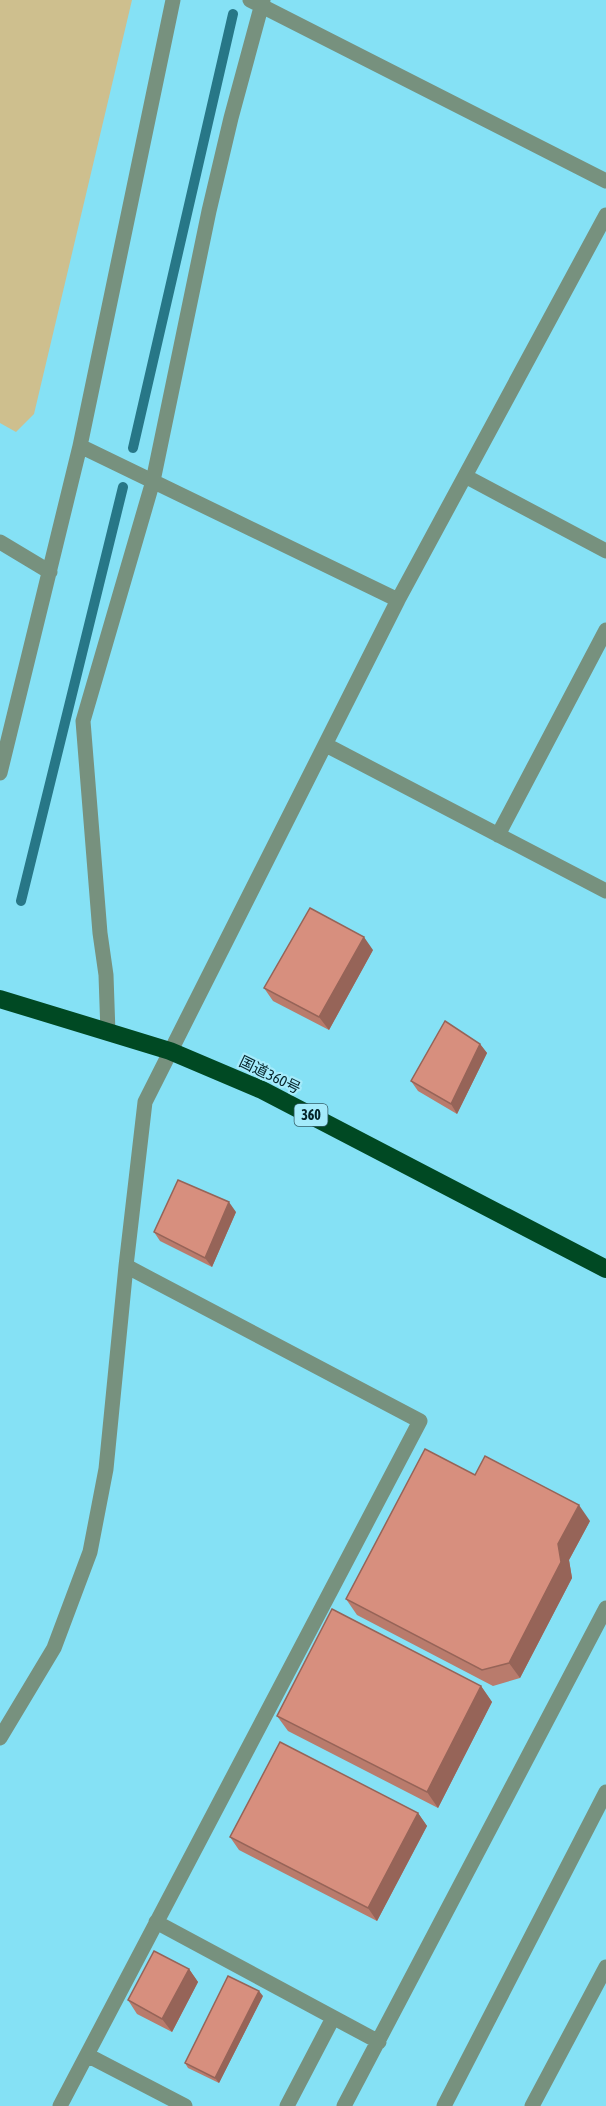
<svg xmlns="http://www.w3.org/2000/svg" width="606" height="2106" font-family="'Asap Condensed','Noto Sans JP',sans-serif">
  <style>
    .green { fill: #cebf8e }
    .lines { fill: none; stroke-linecap: round; stroke-linejoin: round }
    .stream { stroke: #277787; stroke-width: 10 }
    .minor { stroke: #77917e; stroke-width: 15 }
    .highway { stroke: #004923; stroke-width: 18 }
    .wall { fill: #b97b6c }
    .shaded-wall { fill: #966458 }
    .building { fill: #d78f7e; stroke: #966458; stroke-width: 1.5 }
    .labels { text-anchor: middle; stroke-width: 4.5; stroke-linejoin: round; paint-order: stroke }
    .shield { fill: #a4ebfb; stroke: #345f68; stroke-width: 1.5 }
    .shield-label { font-size: 14px; font-weight: bold; fill: #042329 }
    .street-label { font-size: 15px; fill: #042329; stroke: #a4ebfb }
  </style>
  <rect width="100%" height="100%" fill="#85e1f5"/>
  <path class="green" d="M0 0H132L34 414 16 432 0 423Z"/>
  <g class="lines">
    <path class="stream" d="M133 448 233 14
      M21 901 123 487"/>
    <path class="minor" d="M250 0 606 181
      M80 446 398 600
      M465 476 606 551
      M0 542 50 572
      M326 745 606 891
      M0 773 80 446 173 0
      M498 835 606 630
      M108 1033 106 975 100 933 83 721 153 481 209 211 231 118 263 0
      M0 1738 54 1648 90 1552 106 1469 126 1266 145 1102 398 600 606 215
      M156 1922 379 2042
      M87 2055 185 2106
      M60 2106 420 1421 126 1266
      M287 2106 333 2018
      M344 2106 606 1608
      M444 2106 606 1792
      M532 2106 606 1967"/>
    <path class="highway" d="M0 999 170 1051 262 1090 606 1269"/>
  </g>
  <path class="wall" d="M373 950 329 1030 273 1001 264 988Z
    M480 1044 487 1053 457 1114 418 1091 411 1081Z
    M236 1212 212 1267 160 1241 154 1232Z
    M590 1521 569 1560 572 1578 520 1678 493 1686 357 1615 346 1599Z
    M481 1686 492 1702 438 1808 288 1731 277 1716Z
    M418 1813 427 1826 377 1921 239 1850 230 1837Z
    M189 1969 198 1982 172 2032 137 2014 128 2000Z
    M263 1996 219 2083 188 2068 185 2063Z"/>
  <path class="shaded-wall" d="M364 937 373 950 329 1030 319 1017Z
    M480 1044 487 1053 457 1114 451 1104Z
    M229 1202 236 1212 212 1267 205 1258Z
    M579 1505 590 1521 569 1560 572 1578 520 1678 509 1663 558 1544Z
    M481 1686 492 1702 438 1808 427 1792Z
    M418 1813 427 1826 377 1921 368 1908Z
    M189 1969 198 1982 172 2032 162 2019Z
    M259 1991 263 1996 219 2083 215 2078Z"/>
  <path class="building" d="M310 908 364 937 319 1017 264 988Z
    M445 1021 480 1044 451 1104 411 1081Z
    M178 1180 229 1202 205 1258 154 1232Z
    M425 1449 475 1475 485 1456 579 1505 558 1544 561 1562 509 1663 482 1670 346 1599Z
    M332 1609 481 1686 427 1792 277 1716Z
    M280 1742 418 1813 368 1908 230 1837Z
    M154 1951 189 1969 162 2019 128 2000Z
    M228 1976 259 1991 215 2078 185 2063Z"/>
  <g class="labels">
    <rect class="shield" x="294.5" y="1104" width="33" height="22" rx="4.5"/>
    <g class="shield-label">
      <text x="311" y="1120">360</text>
    </g>
    <g class="street-label">
      <text transform="translate(270 1075) rotate(26)" y="5">国道360号</text>
    </g>
  </g>
</svg>
